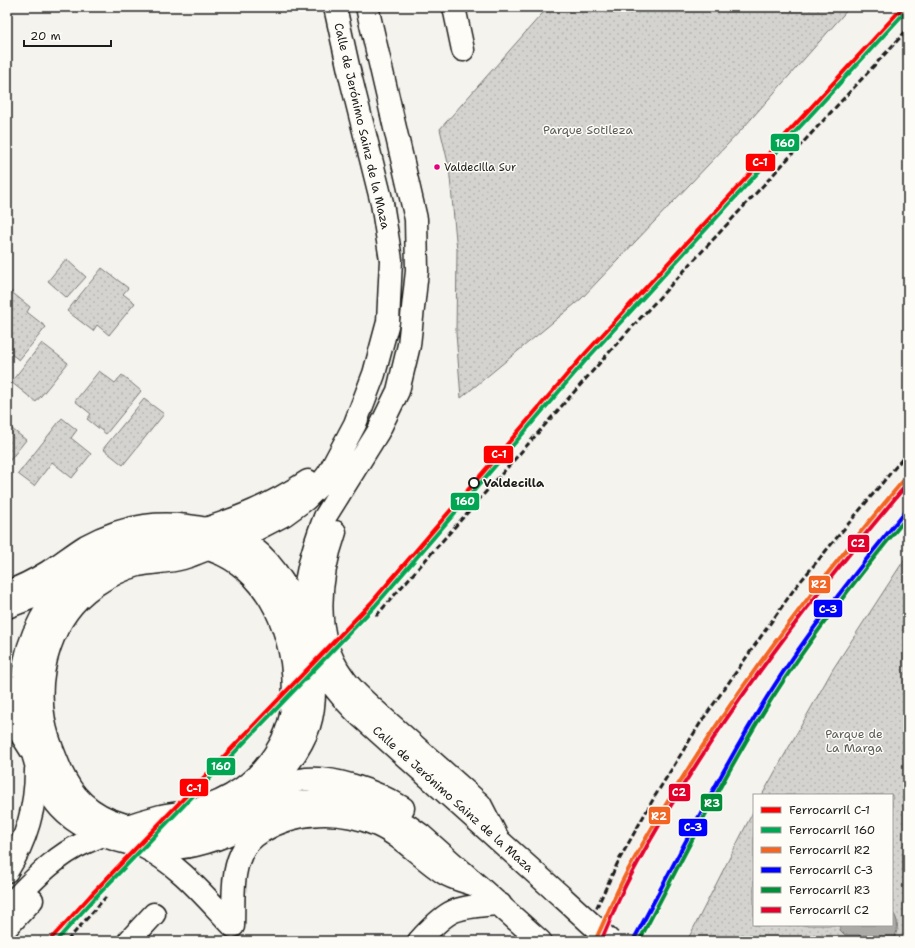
<svg xmlns="http://www.w3.org/2000/svg" width="915" height="948" font-family="'Shantell Sans',sans-serif">
  <style>
    .grass { fill: url(#grass-dots); stroke: #787876 }
    .water { fill: #abaaa6; stroke: #72716f }
    .lines { fill: none; stroke-linecap: round; stroke-linejoin: round }
    .minor-casing { stroke: #1c1c1c; stroke-width: 25 }
    .secondary-casing { stroke: #1c1c1c; stroke-width: 25 }
    .primary-casing { stroke: #1c1c1c; stroke-width: 25 }
    .trunk-casing { stroke: #1c1c1c; stroke-width: 25 }
    .minor { stroke: #fdfcf7; stroke-width: 22 }
    .secondary { stroke: #fdfcf7; stroke-width: 22 }
    .primary { stroke: #fdfcf7; stroke-width: 22 }
    .trunk { stroke: #fdfcf7; stroke-width: 22 }
    .rail { stroke: #1c1c1c; stroke-width: 3; stroke-dasharray: 6 3; stroke-linecap: butt }
    .trunk-bridge-casing { stroke: #1c1c1c; stroke-width: 25; stroke-linecap: butt }
    .trunk-bridge { stroke: #fdfcf7; stroke-width: 22 }
    .rail-1-casing { stroke: #fdfcf7; stroke-width: 7 }
    .rail-2-casing { stroke: #fdfcf7; stroke-width: 7 }
    .rail-3-casing { stroke: #fdfcf7; stroke-width: 7 }
    .rail-4-casing { stroke: #fdfcf7; stroke-width: 7 }
    .rail-5-casing { stroke: #fdfcf7; stroke-width: 7 }
    .rail-6-casing { stroke: #fdfcf7; stroke-width: 7 }
    .rail-1 { stroke: #f00; stroke-width: 4 }
    .rail-2 { stroke: #00a651; stroke-width: 4 }
    .rail-3 { stroke: #f26522; stroke-width: 4 }
    .rail-4 { stroke: #00f; stroke-width: 4 }
    .rail-5 { stroke: #028d38; stroke-width: 4 }
    .rail-6 { stroke: #e4002b; stroke-width: 4 }
    .bus-dot { fill: #e5007d; stroke: #fdfcf7; stroke-width: 1.5 }
    .stop-dot { fill: #fdfcf7; stroke: #1c1c1c; stroke-width: 2 }
    .labels { text-anchor: middle; stroke-width: 3; stroke-linejoin: round; paint-order: stroke }
    .bus-label { font-size: 11px; fill: #1c1c1c; stroke: #fdfcf7; text-anchor: start }
    .street-label { font-size: 12px; fill: #1c1c1c; stroke: #fdfcf7 }
    .park-label { font-size: 12px; fill: #5c5c5b; stroke: #fdfcf7 }
    .stop-label { font-size: 12px; font-weight: bold; fill: #1c1c1c; stroke: #fdfcf7; text-anchor: start }
    .line-badge { stroke: #fdfcf7; stroke-width: 1.5 }
    .badge-label { font-size: 11px; text-anchor: middle; font-weight: bold; fill: #fff }
  </style>
  <defs>
    <pattern id="grass-dots" width="8" height="8" patternUnits="userSpaceOnUse"><rect width="8" height="8" fill="#d4d3cf"/><path d="M2 2h.1M6 6h.1" fill="none" stroke="#b5b5b1" stroke-width="1.8" stroke-linecap="round"/></pattern>
  </defs>
  <rect width="100%" height="100%" fill="#f4f3ee"/>
  <filter id="ink" filterUnits="userSpaceOnUse"><feTurbulence type="fractalNoise" baseFrequency=".025" numOctaves="2"/><feDisplacementMap in="SourceGraphic" scale="8" xChannelSelector="R" yChannelSelector="G"/><feConvolveMatrix kernelMatrix="1 2 1 2 8 2 1 2 1" color-interpolation-filters="sRGB"/></filter>
  <g filter="url(#ink)">
    <path class="grass" d="M548 7H850L744 127 581 299 461 398 456 333 457 250 449 167 440 129Z
      M66 259 86 277 67 298 48 281Z
      M102 268 128 288 123 294 135 303 109 335 97 325 93 331 67 311Z
      M9 290 30 307 27 312 46 327 19 360 7 351V292Z
      M42 343 68 363 36 402 11 382Z
      M99 371 115 383 122 375 141 391 106 434 87 419 91 414 75 401Z
      M144 399 164 414 123 465 103 449Z
      M62 418 77 430 71 438 91 454 72 478 52 462 34 486 18 474Z
      M7 425 26 440 7 464Z
      M908 554V941H687L754 810V925H892V795H762L833 669Z"/>
    <path class="water" d="M892 912C900 920 898 931 893 941H862L859 935H845L840 930V925H892Z"/>
    <g class="lines">
      <defs>
        <path id="minor" d="M454 7 463 50
          M142 846C179 864 205 897 233 926
          M233 926C234 902 231 876 241 854 245 845 253 837 261 832 296 810 340 809 377 825 402 836 421 858 444 873 453 879 467 882 478 886
          M129 941 154 914
          M419 941C428 931 438 920 450 913 462 906 486 905 500 904"/>
        <path id="secondary" d="M196 532C238 519 270 506 308 481
          M335 532C319 578 312 635 343 677 350 688 360 697 370 706L480 804 498 839
          M221 544 257 529 284 515 306 499 319 486 329 473 355 424 374 374 388 322 391 260 382 203 350 75 335 7
          M304 625C301 588 311 552 325 517L378 432 398 391 409 345 417 271 416 219 367 7"/>
        <path id="primary" d="M7 592C22 587 35 580 48 572 61 564 73 554 86 546 126 524 163 520 207 529
          M7 607 41 594 72 577
          M7 693 24 711 31 721
          M7 715 19 731 31 750"/>
        <path id="trunk" d="M207 529C223 533 239 538 252 547 298 581 326 672 309 726 304 741 295 755 285 768 276 780 266 791 255 800 215 831 156 838 110 820 81 808 67 788 56 759 51 747 46 734 44 721 35 672 52 615 94 586 107 577 123 569 138 565 153 562 168 562 183 558 191 556 199 552 208 549
          M313 656C325 678 340 696 357 713L562 897
          M268 792C278 787 288 782 300 780 330 774 378 792 403 808
          M7 871C26 841 36 806 36 770
          M7 907C31 883 53 857 84 843 106 833 138 822 161 816 172 814 184 813 194 810 230 802 261 779 279 747 294 721 296 692 292 662 279 585 231 533 148 546 124 550 100 559 80 573 48 597 26 638 23 677 21 697 24 718 29 738 42 799 66 828 128 843 150 848 173 850 195 845 208 842 221 838 233 832 252 824 269 812 288 805 298 802 310 801 321 800 358 798 393 814 421 835L540 941
          M7 927 32 900"/>
      </defs>
      <use href="#minor" class="minor-casing"/>
      <use href="#secondary" class="secondary-casing"/>
      <use href="#primary" class="primary-casing"/>
      <use href="#trunk" class="trunk-casing"/>
      <use href="#minor" class="minor"/>
      <use href="#secondary" class="secondary"/>
      <use href="#primary" class="primary"/>
      <use href="#trunk" class="trunk"/>
      <path class="rail" d="M376 616 621 339 908 29
        M67 941 106 897
        M581 941 619 860 655 796 701 722 795 588 908 452"/>
      <defs>
        <path id="trunk-bridge" d="M562 897 610 941"/>
      </defs>
      <use href="#trunk-bridge" class="trunk-bridge-casing"/>
      <use href="#trunk-bridge" class="trunk-bridge"/>
      <defs>
        <path id="rail-1" d="M49 941 90 896 371 603 582 357 903 7"/>
        <path id="rail-2" d="M56 941 94 899 375 606 586 360 907 10"/>
        <path id="rail-3" d="M595 941C606 918 615 894 627 872 705 729 803 599 908 475"/>
        <path id="rail-4" d="M633 941C677 859 718 776 767 697 809 630 858 569 908 508"/>
        <path id="rail-5" d="M639 941C682 860 722 778 771 700 812 635 859 575 908 516"/>
        <path id="rail-6" d="M601 941C611 919 619 896 631 875 707 734 805 605 908 483"/>
      </defs>
      <use href="#rail-1" class="rail-1-casing"/>
      <use href="#rail-2" class="rail-2-casing"/>
      <use href="#rail-3" class="rail-3-casing"/>
      <use href="#rail-4" class="rail-4-casing"/>
      <use href="#rail-5" class="rail-5-casing"/>
      <use href="#rail-6" class="rail-6-casing"/>
      <use href="#rail-1" class="rail-1"/>
      <use href="#rail-2" class="rail-2"/>
      <use href="#rail-3" class="rail-3"/>
      <use href="#rail-4" class="rail-4"/>
      <use href="#rail-5" class="rail-5"/>
      <use href="#rail-6" class="rail-6"/>
    </g>
  </g>
  <circle class="bus-dot" cx="437" cy="167" r="3.5"/>
  <circle class="stop-dot" cx="474" cy="483" r="5"/>
  <g class="labels">
    <g class="bus-label">
      <text x="444" y="171">Valdecilla Sur</text>
    </g>
    <g class="street-label">
      <text transform="translate(362 126) rotate(77)" y="4">Calle de Jerónimo Sainz de la Maza</text>
      <text transform="translate(453 799) rotate(42)" y="4">Calle de Jerónimo Sainz de la Maza</text>
    </g>
    <g class="park-label">
      <text x="588" y="134">Parque Sotileza</text>
      <text x="854" y="738">Parque de<tspan x="854" dy="14">La Marga</tspan></text>
    </g>
    <g class="stop-label">
      <text x="483" y="487">Valdecilla</text>
    </g>
  </g>
  <g class="line-badge">
    <rect x="770" y="133" width="30" height="19" rx="4" fill="#00a651"/>
    <rect x="745" y="153" width="31" height="19" rx="4" fill="#f00"/>
    <rect x="483" y="445" width="31" height="19" rx="4" fill="#f00"/>
    <rect x="450" y="492" width="30" height="19" rx="4" fill="#00a651"/>
    <rect x="847" y="534" width="23" height="19" rx="4" fill="#e4002b"/>
    <rect x="808" y="575" width="23" height="19" rx="4" fill="#f26522"/>
    <rect x="813" y="599" width="30" height="19" rx="4" fill="#00f"/>
    <rect x="206" y="757" width="30" height="19" rx="4" fill="#00a651"/>
    <rect x="179" y="778" width="30" height="19" rx="4" fill="#f00"/>
    <rect x="668" y="783" width="23" height="19" rx="4" fill="#e4002b"/>
    <rect x="700" y="793" width="23" height="19" rx="4" fill="#028d38"/>
    <rect x="648" y="806" width="23" height="19" rx="4" fill="#f26522"/>
    <rect x="678" y="818" width="30" height="19" rx="4" fill="#00f"/>
  </g>
  <g class="badge-label">
    <text x="785" y="147">160</text>
    <text x="760" y="166">C-1</text>
    <text x="499" y="458">C-1</text>
    <text x="465" y="505">160</text>
    <text x="858" y="547">C2</text>
    <text x="819" y="588">R2</text>
    <text x="828" y="613">C-3</text>
    <text x="221" y="770">160</text>
    <text x="194" y="792">C-1</text>
    <text x="679" y="796">C2</text>
    <text x="712" y="807">R3</text>
    <text x="659" y="820">R2</text>
    <text x="693" y="831">C-3</text>
  </g>
  <rect width="915" height="948" fill="none" stroke="#fdfcf7" stroke-width="24"/>
  <rect x="12" y="12" width="891" height="924" fill="none" stroke="#1c1c1c" stroke-width="1.5" filter="url(#ink)"/>
  <rect x="753" y="794" width="140" height="132" fill="#fdfcf7" stroke="#a3a29f"/>
  <rect x="761" y="807" width="20" height="6" fill="#ff0000" stroke="#a3a29f"/>
  <text x="789" y="814" font-size="12" fill="#1c1c1c">Ferrocarril C-1</text>
  <rect x="761" y="827" width="20" height="6" fill="#00a651" stroke="#a3a29f"/>
  <text x="789" y="834" font-size="12" fill="#1c1c1c">Ferrocarril 160</text>
  <rect x="761" y="847" width="20" height="6" fill="#f26522" stroke="#a3a29f"/>
  <text x="789" y="854" font-size="12" fill="#1c1c1c">Ferrocarril R2</text>
  <rect x="761" y="867" width="20" height="6" fill="#0000ff" stroke="#a3a29f"/>
  <text x="789" y="874" font-size="12" fill="#1c1c1c">Ferrocarril C-3</text>
  <rect x="761" y="887" width="20" height="6" fill="#028d38" stroke="#a3a29f"/>
  <text x="789" y="894" font-size="12" fill="#1c1c1c">Ferrocarril R3</text>
  <rect x="761" y="907" width="20" height="6" fill="#e4002b" stroke="#a3a29f"/>
  <text x="789" y="914" font-size="12" fill="#1c1c1c">Ferrocarril C2</text>
  <path d="M24 40v6h87v-6" fill="none" stroke="#1c1c1c" stroke-width="2"/>
  <text x="30" y="40" font-size="12" fill="#1c1c1c" stroke="#fdfcf7" stroke-width="3" paint-order="stroke">20 m</text>
</svg>
